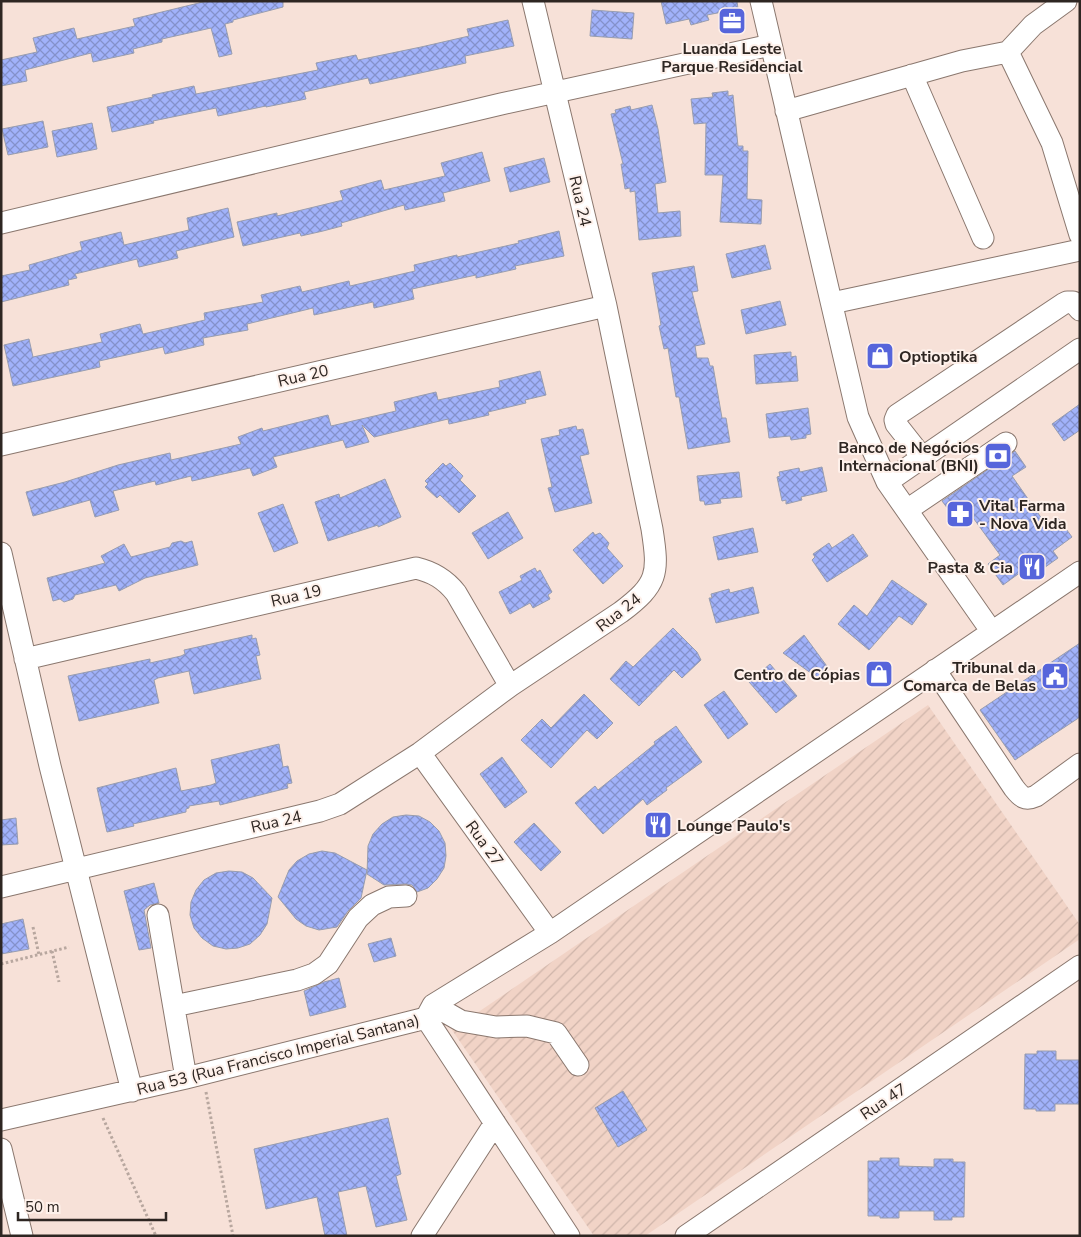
<svg xmlns="http://www.w3.org/2000/svg" width="1081" height="1237" font-family="'Nunito Sans',sans-serif">
  <style>
    .industrial { fill: url(#industrial-furrows) }
    .building { fill: url(#building-cross-hatch); stroke: #989daf }
    .lines { fill: none; stroke-linecap: round; stroke-linejoin: round }
    .minor-casing { stroke: #8a776e; stroke-width: 23 }
    .path { stroke: #b8a79f; stroke-width: 3; stroke-dasharray: 2.5 2.5; stroke-linecap: butt }
    .minor { stroke: #fff; stroke-width: 21 }
    .labels { text-anchor: middle; stroke-width: 4; stroke-linejoin: round; paint-order: stroke }
    .poi-label { font-size: 16px; font-weight: bold; fill: #2e2622; stroke: #fef1eb; text-anchor: end }
    .street-label { font-size: 16px; fill: #2e2622; stroke: #fef1eb }
  </style>
  <defs>
    <pattern id="industrial-furrows" width="10" height="10" patternUnits="userSpaceOnUse" patternTransform="scale(1.25)"><rect width="10" height="10" fill="#f1d3c6"/><path d="M-1 1l2-2M0 10L10 0M9 11l2-2" fill="none" stroke="#cfb5aa"/></pattern>
    <pattern id="building-cross-hatch" width="8" height="8" patternUnits="userSpaceOnUse" patternTransform="scale(1.25)"><rect width="8" height="8" fill="#a1b2fa"/><path d="M0 0l8 8M0 8l8-8" fill="none" stroke="#8491ca"/></pattern>
  </defs>
  <rect width="100%" height="100%" fill="#f7e1d8"/>
  <path class="industrial" d="M928 705 1080 925V939L645 1236H594L452 1030Z"/>
  <path class="building" d="M207 1H283V7L233 20V22L225 24 232 54 219 57 211 28 162 39V42L133 49 134 53 125 55 93 62 91 53 25 70 27 81 1 86V60L37 52 33 38 74 28 77 39 135 26 133 19Z
    M661 1H737L738 9 707 15 709 20 691 25 689 19 666 24Z
    M592 10 634 13 632 39 590 36Z
    M508 20 514 46 465 56 466 63 370 84 368 78 304 92 306 99 266 107V106L218 116 216 108 153 121 154 123 112 132 107 107 153 97 152 95 194 86 196 94 318 70 316 63 356 55 358 60 421 47 469 36 467 29Z
    M728 91V96L733 95 738 146H743V151H748L747 199 762 200 761 224 720 222 723 175H705L706 123 694 124 691 99 713 97 712 93Z
    M652 105 658 129 666 182 655 184 658 213 680 211 681 236 639 240 635 191 630 192V188L625 189 621 164H623L611 114 616 113 615 110 630 106 631 110Z
    M43 121 48 147 8 155 2 129Z
    M92 123 97 149 57 157 52 131Z
    M482 152 490 181 443 193 445 201 405 210 404 205 341 223 342 226 323 231 301 236 300 233 243 246 237 222 277 213V216L343 200 340 191 381 180 384 190 445 176 441 163Z
    M544 158 550 182 510 192 504 168Z
    M228 208 234 237 176 251 178 258 139 267 137 259 75 274 77 278 68 280 69 285 1 302V276L30 270 29 265 82 250 80 242 121 232 124 245 189 230 187 218Z
    M559 231 564 256 515 266 516 269 476 278V275L412 289 414 299 374 308 373 302 314 315 313 308 247 324 248 330 203 338 204 345 165 354 163 347 99 361 100 367 13 386 4 345 29 339 33 357 102 342 100 334 140 324 143 334 205 320 204 313 263 302 261 295 300 286 302 292 349 281 350 286 415 271 414 265 457 255V257L519 243 518 241Z
    M765 245 771 269 732 278 726 254Z
    M694 266 698 291 692 292 705 344 695 346 697 358H708L710 366H713L722 418H726L730 442 688 449 679 397H676L668 348 664 349 659 326 661 325 652 273Z
    M780 301 786 325 746 334 741 310Z
    M791 352V357L796 356 798 381 756 384 754 355Z
    M540 371 546 395 525 400 526 403 488 412 489 415 449 424 448 419 374 437 362 425 369 442 346 448 343 440 273 457 277 467 253 476 250 468 192 481 191 476 156 485 155 481 113 491 119 510 95 517 90 500 33 516 26 492 65 482 118 465 170 453 171 460 241 444 238 437 262 428 263 431 328 415 331 426 396 411 394 402 436 392 438 400 500 387 499 381Z
    M1080 404V430L1064 441 1052 424Z
    M808 408 811 434 806 435V438L791 440 790 436 769 438 766 414Z
    M576 426 577 430 583 429 589 454 580 456 592 503 555 512 548 488 552 487 541 439 560 435 559 430Z
    M1015 451 1026 467 1012 476 1047 526 1058 518 1072 537 1053 551 1058 558 1027 580 1021 572 1003 585 988 564 1000 555 966 508 954 517 942 501Z
    M443 463 446 466 450 463 463 476 460 480 476 496 459 513 440 495 437 498 425 487 428 484 425 481Z
    M822 467 827 491 801 497 802 500 786 504V500L782 501 777 477 780 476 779 472 799 468 800 472Z
    M739 472 742 497 720 499 721 503 705 505 704 501H700L697 476Z
    M385 479 401 517 378 527V525L328 541 315 502 339 494 340 498Z
    M283 504 298 543 274 552 258 513Z
    M508 512 523 538 488 559 472 533Z
    M753 528 758 552 718 560 713 537Z
    M593 532 595 535 600 533 609 543 607 548 623 566 603 584 573 550Z
    M853 534 868 556 827 582 812 560 815 557 813 554 829 543 832 548Z
    M181 541 185 543 192 541 198 565 145 578 119 591 116 585 75 595 73 599 64 602 60 599 53 601 47 578 105 563 101 556 124 544 131 557 170 547 172 543Z
    M535 568 537 572 540 570 552 592 548 595 550 599 533 608 530 603 510 614 499 592 522 580 520 576Z
    M892 580 927 604 912 625 899 616 869 650 838 624 854 605 867 616Z
    M753 587 759 613 716 623 709 598H712L711 594 729 589 730 593Z
    M673 628 697 652 701 660 682 678 674 670 639 706 610 679 626 661 633 667Z
    M252 635V639L256 638 260 655 256 656 261 679 194 694 189 671 158 678 154 680 159 703 79 721 68 676 150 659V663L181 656 185 654 184 650Z
    M804 635 829 669 819 679 783 653Z
    M1080 643V717L1015 760 980 710Z
    M770 664 797 696 776 713 749 682Z
    M724 691 748 724 728 739 704 705Z
    M584 694 613 723 597 739 587 730 551 768 521 740 542 719 551 728Z
    M676 726 702 762 666 788 667 790 647 805 643 799 603 834 575 803 595 786 598 790 655 744 654 742Z
    M279 744 283 767 288 766 292 783 287 784 288 788 220 805 219 801 189 806V808L186 809V812L133 824 134 826 107 832 97 788 176 768 181 791 211 785 216 783 211 760Z
    M502 757 527 792 505 808 480 774Z
    M406 815 419 816 430 822 439 831 445 843 446 856 444 868 437 879 428 888 417 892 412 885 406 884 384 885 367 874 368 846 373 834 382 824 393 817Z
    M16 818 18 844 1 845V820Z
    M534 823 561 852 541 871 514 842Z
    M322 851 335 853 367 870 361 898 348 911 337 927 319 930 306 926 296 919 278 897 289 870 297 861 309 854Z
    M229 871 242 872 253 878 272 898 267 924 260 935 250 944 238 948 226 949 213 946 202 938 194 928 190 915 191 902 196 890 204 880 216 873Z
    M154 883 159 903 150 905 144 910 151 948 139 950 124 891Z
    M23 919 29 949 1 954V924Z
    M391 938 396 956 374 962 368 944Z
    M339 978 346 1007 310 1016 304 991 324 982Z
    M1037 1051H1056V1060H1080V1104H1055V1111H1036V1109H1024L1025 1054H1037Z
    M623 1091 647 1130 618 1147 595 1108Z
    M388 1118 401 1174 396 1176 407 1220 376 1227 366 1186 338 1192 347 1236H325L317 1197 266 1209 254 1149Z
    M880 1158H899V1166L934 1167V1159H953V1162H965L964 1217H952V1220H934V1211H899V1218H880V1216H868V1161H880Z"/>
  <g class="lines">
    <defs>
      <path id="minor" d="M761 1 858 417 887 482 992 632
        M1008 52 1052 143 1080 235
        M912 75 983 238
        M786 111 962 61 1008 52 1033 25 1066 1
        M1 223 501 104 771 45
        M832 303 1080 250
        M1 445 606 306
        M922 457 896 424 895 420 897 415 1063 304 1067 302H1073L1080 310
        M887 482 1080 349
        M907 510 1006 443
        M1 553 50 766 132 1091
        M25 659 416 568C433 572 445 579 456 593L510 686
        M935 670 1014 788C1021 797 1025 801 1036 796L1080 764
        M420 753 550 933
        M1 887 320 811 340 804 420 753 510 686 621 612C658 584 659 574 652 529L606 306 533 1
        M158 915 186 1078
        M433 1005 461 1021 496 1027 527 1026 556 1033 578 1065
        M174 1006 297 980 314 974 328 964 358 918 372 905 389 897 406 896
        M426 1018 569 1236
        M1 1120 186 1078 426 1018 433 1005 550 933 1080 572
        M1 1149 22 1236
        M422 1236 495 1123
        M686 1236 1080 966"/>
    </defs>
    <use href="#minor" class="minor-casing"/>
    <path class="path" d="M33 927 39 955
      M52 951 59 982
      M1 964 69 947
      M206 1092 233 1236
      M103 1118 156 1236"/>
    <use href="#minor" class="minor"/>
  </g>
  <defs>
    <symbol id="office-square" viewBox="-11 -11 22 22"><rect x="-9" y="-9" width="18" height="18" rx="4" fill="#5665db" stroke="#fef1eb"/><path d="M-6-3h4V-5.5h4V-3h4V5H-6ZM-1-4.5V-3h2v-1.5ZM-6 0V1H6V0Z" fill="#fff"/></symbol>
    <symbol id="shop-square" viewBox="-11 -11 22 22"><rect x="-9" y="-9" width="18" height="18" rx="4" fill="#5665db" stroke="#fef1eb"/><path d="M-5-2.5h2.3a2.7 3.5 0 0 1 5.4 0H5L5.5 6h-11ZM-1.5-2.5h3a1.5 2.3 0 0 0-3 0Z" fill="#fff"/></symbol>
    <symbol id="bank-square" viewBox="-11 -11 22 22"><rect x="-9" y="-9" width="18" height="18" rx="4" fill="#5665db" stroke="#fef1eb"/><path d="M-6-4H6V4H-6ZM0-2.3a2.3 2.3 0 1 0 0 4.6a2.3 2.3 0 1 0 0-4.6Z" fill="#fff"/></symbol>
    <symbol id="pharmacy-square" viewBox="-11 -11 22 22"><rect x="-9" y="-9" width="18" height="18" rx="4" fill="#5665db" stroke="#fef1eb"/><path d="M-2-6h4v4h4v4h-4v4h-4v-4h-4v-4h4Z" fill="#fff"/></symbol>
    <symbol id="restaurant-square" viewBox="-11 -11 22 22"><rect x="-9" y="-9" width="18" height="18" rx="4" fill="#5665db" stroke="#fef1eb"/><path d="M-5-6h1v4h1v-4h1v4h1v-4h1v5L-1.5 .5V6h-2V.5L-5-1ZM5-6V6H3V1.5H1.5Q1.5-4 5-6Z" fill="#fff"/></symbol>
    <symbol id="civic-square" viewBox="-11 -11 22 22"><rect x="-9" y="-9" width="18" height="18" rx="4" fill="#5665db" stroke="#fef1eb"/><path d="M-.6-6.5H3V-4.5H.6V-3L4-1V1h2V6H-6V1h2V-1L-.6-3ZM-1.2 2.5V6h2.4V2.5Z" fill="#fff"/></symbol>
  </defs>
  <g fill-rule="evenodd">
    <use href="#office-square" x="716" y="5" width="32" height="32"/>
    <use href="#shop-square" x="864" y="340" width="32" height="32"/>
    <use href="#bank-square" x="982" y="440" width="32" height="32"/>
    <use href="#pharmacy-square" x="944" y="498" width="32" height="32"/>
    <use href="#restaurant-square" x="1016" y="551" width="32" height="32"/>
    <use href="#shop-square" x="863" y="658" width="32" height="32"/>
    <use href="#civic-square" x="1039" y="660" width="32" height="32"/>
    <use href="#restaurant-square" x="642" y="809" width="32" height="32"/>
  </g>
  <g class="labels">
    <g class="poi-label">
      <text x="732" y="54" text-anchor="middle">Luanda Leste<tspan x="732" dy="18">Parque Residencial</tspan></text>
      <text x="899" y="362" text-anchor="start">Optioptika</text>
      <text x="979" y="453">Banco de Negócios<tspan x="979" dy="18">Internacional (BNI)</tspan></text>
      <text x="979" y="511" text-anchor="start">Vital Farma<tspan x="979" dy="18">- Nova Vida</tspan></text>
      <text x="1013" y="573">Pasta &amp; Cia</text>
      <text x="1036" y="673">Tribunal da<tspan x="1036" dy="18">Comarca de Belas</tspan></text>
      <text x="860" y="680">Centro de Cópias</text>
      <text x="677" y="831" text-anchor="start">Lounge Paulo's</text>
    </g>
    <g class="street-label">
      <text transform="translate(581 201) rotate(77)" y="6">Rua 24</text>
      <text transform="translate(303 375) rotate(-13)" y="6">Rua 20</text>
      <text transform="translate(296 595) rotate(-13)" y="6">Rua 19</text>
      <text transform="translate(618 612) rotate(-38)" y="6">Rua 24</text>
      <text transform="translate(276 821) rotate(-13)" y="6">Rua 24</text>
      <text transform="translate(485 843) rotate(54)" y="6">Rua 27</text>
      <text transform="translate(278 1054) rotate(-14)" y="6">Rua 53 (Rua Francisco Imperial Santana)</text>
      <text transform="translate(883 1101) rotate(-34)" y="6">Rua 47</text>
    </g>
  </g>
  <rect width="1081" height="1237" fill="none" stroke="#2e2622" stroke-width="5"/>
  <path d="M18 1212v8h148v-8" fill="none" stroke="#2e2622" stroke-width="2.5"/>
  <text x="25" y="1212" font-size="15" fill="#2e2622" stroke="#fef1eb" stroke-width="4" paint-order="stroke">50 m</text>
</svg>
